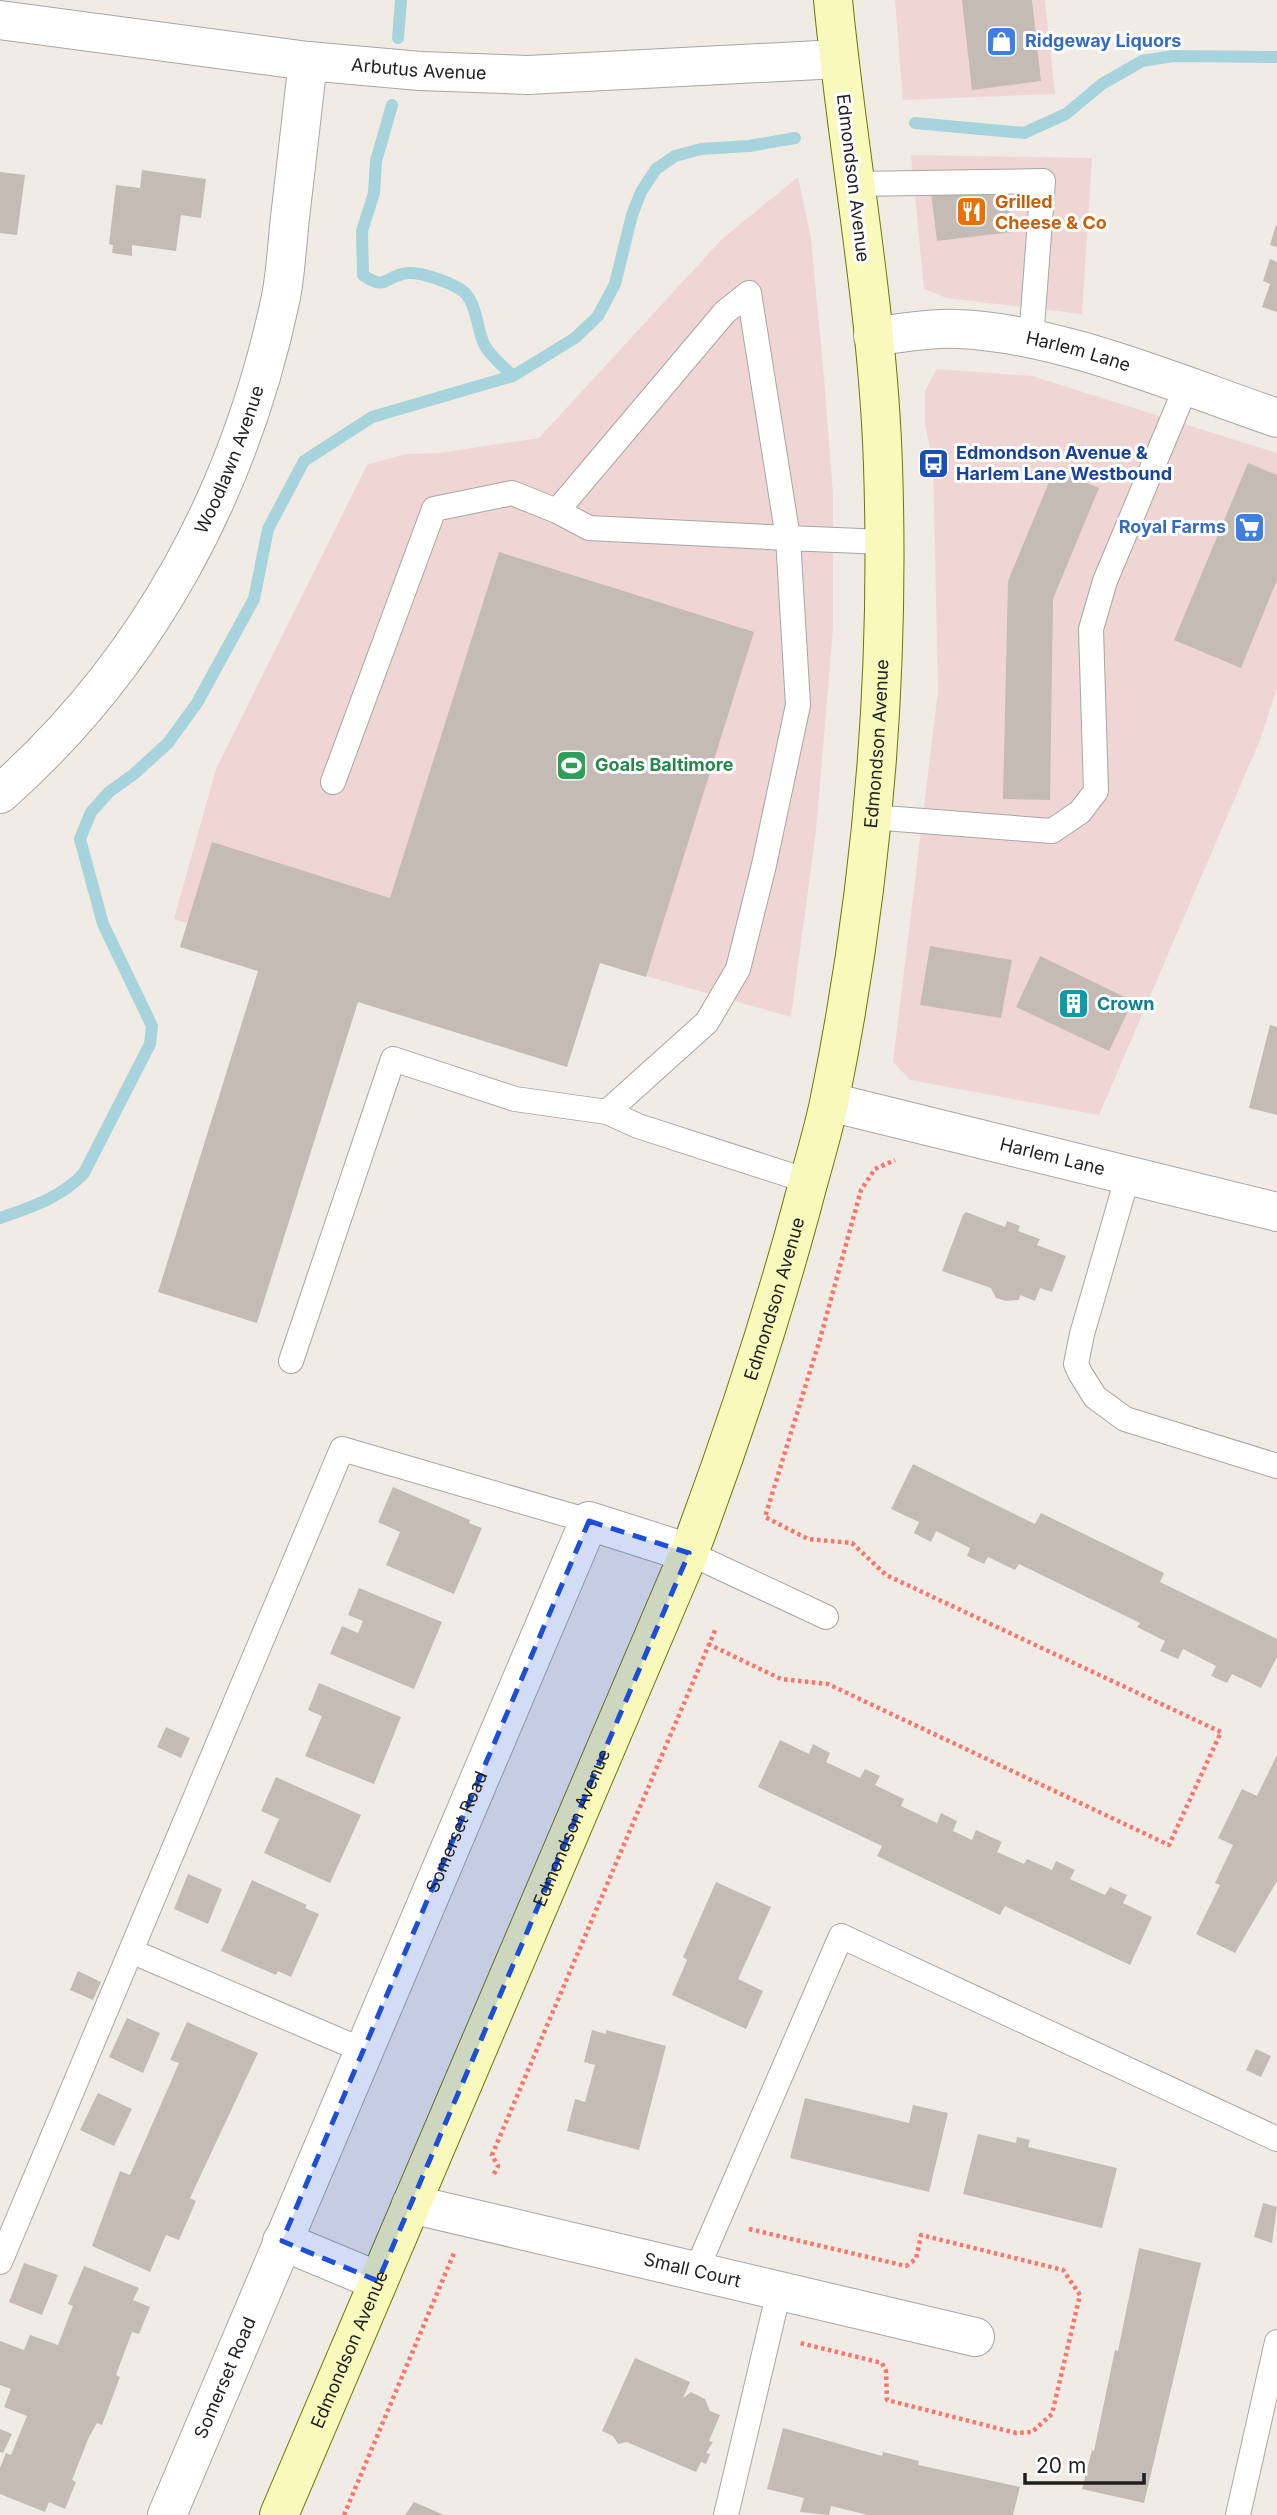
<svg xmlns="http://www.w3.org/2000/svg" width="1277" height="2515" font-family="Inter,sans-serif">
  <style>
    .commercial { fill: #f0d5d5 }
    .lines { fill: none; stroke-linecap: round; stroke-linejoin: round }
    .stream { stroke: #a7d3dd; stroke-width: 12 }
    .building { fill: #c4bbb5 }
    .service-casing { stroke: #a6a6a6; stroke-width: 26 }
    .minor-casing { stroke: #a6a6a6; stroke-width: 40 }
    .tertiary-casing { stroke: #a6a6a6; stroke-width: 40 }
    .secondary-casing { stroke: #6f7606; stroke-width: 40 }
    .path { stroke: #f8766e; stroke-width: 4.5; stroke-dasharray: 3.5 3.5; stroke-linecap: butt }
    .service { stroke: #fff; stroke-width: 24 }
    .minor { stroke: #fff; stroke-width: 38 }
    .tertiary { stroke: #fff; stroke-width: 38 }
    .secondary { stroke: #f9f9bb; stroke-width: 38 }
    .marked { fill: #1d4ed8; fill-opacity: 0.2; stroke: #1d4ed8; stroke-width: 5; stroke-dasharray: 14 9; stroke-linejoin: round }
    .labels { text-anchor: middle; stroke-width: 6; stroke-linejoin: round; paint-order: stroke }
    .shop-label { font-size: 18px; font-weight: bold; fill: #366cbe; stroke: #fff; text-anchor: start }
    .street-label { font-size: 18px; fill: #1f1f1f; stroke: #fff }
    .food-label { font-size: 18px; font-weight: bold; fill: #c56008; stroke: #fff; text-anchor: start }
    .transit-label { font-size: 18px; font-weight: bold; fill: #164399; stroke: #fff; text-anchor: start }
    .leisure-label { font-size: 18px; font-weight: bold; fill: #27864d; stroke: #fff; text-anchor: start }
    .culture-label { font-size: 18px; font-weight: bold; fill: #0d838f; stroke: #fff; text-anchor: start }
  </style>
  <rect width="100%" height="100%" fill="#f0ece5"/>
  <path class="commercial" d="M895 0H1045L1055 94 903 100Z
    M911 155 1092 158 1082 314 946 298 924 289Z
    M798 177 811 238 824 378 833 494V629L816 831 791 1017 600 963 570 1044 174 919 216 769 367 465 405 454 439 453 539 438 722 239Z
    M937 369 1032 376 1277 453V688L1260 740 1099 1115 910 1080 893 1062 938 691 933 461 925 425V391Z"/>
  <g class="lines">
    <path class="stream" d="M398 38 401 0
      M392 105 376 161 374 193 362 231 363 275C387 292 385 275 408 273 422 272 448 282 460 289 477 299 476 327 484 344 489 355 504 367 513 376
      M915 123 1024 133 1066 114 1102 84 1142 61 1173 56 1277 57
      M0 1218C31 1207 61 1198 84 1173L150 1044 152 1026 103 924 80 839 91 812 109 792 134 774 168 743 197 703 254 599 268 529 304 461 372 417 513 376 575 338 598 316 615 284 632 215 641 192 656 169 675 156 701 149 749 146 795 138"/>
  </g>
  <path class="building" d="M962 0H1032L1041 81 972 90Z
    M142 170 206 179 201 218 181 215 176 251 132 245V256L112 253 113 245 109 244 116 185 140 188Z
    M0 172 25 175 17 235 0 233Z
    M1006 184 1012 232 937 241 931 193Z
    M1276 225H1277V247L1270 245Z
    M1270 259 1277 262V312L1262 307 1270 284 1263 281Z
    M1248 463 1277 475V580L1241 668 1174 640Z
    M1054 470 1099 488 1053 599 1050 800 1003 799 1008 581Z
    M499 552 754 632 646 977 600 963 567 1067 358 1002 257 1323 158 1292 258 971 180 947 212 842 390 898Z
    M930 946 1012 960 1001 1018 920 1005Z
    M1040 956 1133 1001 1109 1051 1016 1007Z
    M1270 1025 1277 1027V1115L1249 1108Z
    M966 1212 1005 1227 1007 1221 1020 1226 1018 1231 1040 1239 1037 1245 1066 1256 1052 1292 1040 1288 1035 1301 1020 1295 1019 1300 1006 1301 996 1298 991 1288 942 1271 963 1215Z
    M913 1464 1035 1524 1041 1513 1164 1573 1160 1582 1277 1639V1657L1261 1688 1232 1674 1227 1683 1211 1676 1216 1666 1183 1649 1178 1659 1160 1651 1165 1641 1137 1627 1140 1623 1019 1564 1015 1570 988 1557 984 1564 967 1556 970 1548 936 1531 931 1542 914 1533 919 1522 891 1509Z
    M393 1487 470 1520 469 1523 482 1528 454 1594 386 1565 400 1532 378 1522Z
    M359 1588 442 1622 414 1689 330 1654 342 1626 358 1633 363 1621 348 1615Z
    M319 1683 401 1717 374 1784 305 1756 322 1716 308 1710Z
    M166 1727 190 1738 181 1758 157 1747Z
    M780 1740 809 1754 813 1744 830 1753 826 1762 860 1778 865 1769 880 1776 875 1785 904 1799 901 1806 937 1823 941 1813 957 1821 953 1831 972 1840 976 1830 1002 1842 997 1852 1024 1864 1027 1859 1052 1870 1056 1861 1075 1870 1070 1879 1105 1895 1110 1887 1127 1895 1123 1903 1152 1917 1130 1965 1005 1906 1000 1915 877 1856 882 1846 758 1787Z
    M1277 1755V1881L1235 1953 1196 1934 1220 1885 1215 1883 1233 1845 1218 1838 1242 1789 1257 1796Z
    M276 1777 361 1815 330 1883 264 1853 279 1819 261 1811Z
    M188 1874 222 1889 208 1924 174 1909Z
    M252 1880 307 1905 305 1908 319 1914 291 1977 278 1971 276 1975 221 1951Z
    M716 1882 771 1907 738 1979 763 1991 746 2029 672 1995 687 1960 683 1957Z
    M78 1971 101 1982 93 2000 70 1990Z
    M127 2018 160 2033 143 2073 109 2057Z
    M187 2022 258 2053 190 2198 196 2201 179 2240 166 2235 150 2272 92 2246 120 2171 130 2175 179 2063 170 2060Z
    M592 2030 606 2034V2030L666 2046 639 2150 567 2131 575 2099 585 2102 595 2065 584 2062Z
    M1256 2049 1271 2056 1261 2077 1246 2070Z
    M98 2093 132 2109 114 2146 80 2130Z
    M805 2098 909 2123 913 2105 948 2113 929 2192 790 2158Z
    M978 2134 1016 2143 1017 2137 1030 2140 1028 2147 1117 2168 1102 2228 963 2194Z
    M1263 2203 1277 2207 1272 2243 1254 2237Z
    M1139 2248 1201 2263 1144 2503 1082 2489 1092 2450 1094 2451 1115 2350 1118 2351Z
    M24 2263 58 2275 42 2315 9 2302Z
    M84 2266 139 2288 133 2300 150 2307 139 2334 132 2332 116 2375 120 2377 102 2425 97 2423 89 2437 72 2480 76 2482 65 2509 49 2502 45 2512 0 2494V2468L6 2453 11 2455 27 2416 4 2407 11 2389 0 2385V2341L24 2350 30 2335 58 2345 73 2306 68 2304Z
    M635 2358 690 2382 683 2398 691 2392 705 2399 710 2411 720 2415 709 2441 713 2442 706 2453 710 2454 706 2464 701 2462 696 2472 627 2442 618 2444 613 2436 602 2431Z
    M783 2428 882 2456 883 2452 919 2461 918 2465 1020 2487 1013 2515H868L831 2506 829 2515 800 2512 804 2498 767 2489Z
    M0 2429 12 2434 3 2453 0 2452Z
    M414 2502 444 2515H405Z"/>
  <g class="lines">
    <defs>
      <path id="service" d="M854 184 1043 181 1031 340
        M749 293 788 538 589 528 557 511 725 312Z
        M333 782 434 509 512 493 557 511
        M871 817 1052 831 1080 812 1096 791 1091 629 1105 581 1186 387
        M1128 1175 1082 1334 1076 1364 1080 1373 1095 1397 1125 1419 1277 1466
        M808 1181 638 1126 607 1112 707 1022 738 969 764 865 798 705 788 538 884 542
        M291 1361 393 1059 515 1099 607 1112
        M689 1553 826 1617
        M131 1951 362 2050
        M0 2262 342 1449 589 1521
        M696 2271 841 1936 1277 2139
        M726 2515 779 2291
        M1238 2515 1277 2342"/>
      <g id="minor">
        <path id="s1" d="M0 20 308 61 420 71 528 75 838 59"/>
        <path id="s2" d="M873 336C901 334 930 327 958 329 1060 333 1180 385 1277 418"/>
        <path id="s3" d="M0 794C149 662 240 491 281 297 286 271 287 244 290 218 296 166 302 113 308 61"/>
        <path id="s4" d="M411 2204 975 2337"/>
        <path d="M282 2241 378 2281"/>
        <path id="s5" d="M167 2515 589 1521 689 1553"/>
      </g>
      <g id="tertiary">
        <path id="s6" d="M830 1102 1277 1212"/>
      </g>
      <g id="secondary">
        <path id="s7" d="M279 2515 689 1553C732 1439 770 1324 802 1206 811 1170 823 1134 830 1098 872 891 890 677 883 466 878 310 848 155 833 0"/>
      </g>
    </defs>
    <use href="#service" class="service-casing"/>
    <use href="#minor" class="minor-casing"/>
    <use href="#tertiary" class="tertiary-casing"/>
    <use href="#secondary" class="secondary-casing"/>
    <path class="path" d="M708 1644 781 1679 828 1684 1169 1845 1221 1732 886 1575 852 1543 808 1539 765 1517 820 1339 861 1190 875 1169 895 1160
      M494 2174 498 2166 492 2155 716 1628
      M749 2229 906 2266 916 2259 921 2235 1063 2270 1080 2295 1052 2414 1032 2432 1016 2433 887 2400 886 2371 882 2363 800 2343
      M344 2515 454 2253"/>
    <use href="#service" class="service"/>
    <use href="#minor" class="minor"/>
    <use href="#tertiary" class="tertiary"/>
    <use href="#secondary" class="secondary"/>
  </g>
  <path class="marked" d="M589 1521 689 1553 378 2281 282 2241Z"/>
  <defs>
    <symbol id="shop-square" viewBox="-11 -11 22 22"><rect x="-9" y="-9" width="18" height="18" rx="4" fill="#3f7fe0" stroke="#fff"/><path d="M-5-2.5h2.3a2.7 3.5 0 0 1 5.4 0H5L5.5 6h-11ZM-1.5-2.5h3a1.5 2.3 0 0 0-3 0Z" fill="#fff"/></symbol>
    <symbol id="restaurant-square" viewBox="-11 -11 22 22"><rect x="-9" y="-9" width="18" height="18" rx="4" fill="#e8710a" stroke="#fff"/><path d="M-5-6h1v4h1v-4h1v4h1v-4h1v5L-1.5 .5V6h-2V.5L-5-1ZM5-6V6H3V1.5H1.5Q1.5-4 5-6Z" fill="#fff"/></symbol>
    <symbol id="bus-square" viewBox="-11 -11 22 22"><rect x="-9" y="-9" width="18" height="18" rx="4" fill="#1a4fb4" stroke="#fff"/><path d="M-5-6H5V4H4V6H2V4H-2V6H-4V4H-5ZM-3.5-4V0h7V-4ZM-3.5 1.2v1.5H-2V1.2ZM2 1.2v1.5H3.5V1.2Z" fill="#fff"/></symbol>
    <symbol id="supermarket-square" viewBox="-11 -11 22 22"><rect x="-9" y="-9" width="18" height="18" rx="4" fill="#3f7fe0" stroke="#fff"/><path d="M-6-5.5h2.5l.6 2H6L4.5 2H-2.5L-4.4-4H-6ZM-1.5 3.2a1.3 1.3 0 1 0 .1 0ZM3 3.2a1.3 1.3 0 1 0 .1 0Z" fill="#fff"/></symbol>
    <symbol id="stadium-square" viewBox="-11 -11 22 22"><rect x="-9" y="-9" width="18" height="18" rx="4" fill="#2e9e5b" stroke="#fff"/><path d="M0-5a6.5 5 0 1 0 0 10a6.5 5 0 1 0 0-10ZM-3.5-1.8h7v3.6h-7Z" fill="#fff"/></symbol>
    <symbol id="building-square" viewBox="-11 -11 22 22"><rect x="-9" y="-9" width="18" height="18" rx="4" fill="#0f9aa8" stroke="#fff"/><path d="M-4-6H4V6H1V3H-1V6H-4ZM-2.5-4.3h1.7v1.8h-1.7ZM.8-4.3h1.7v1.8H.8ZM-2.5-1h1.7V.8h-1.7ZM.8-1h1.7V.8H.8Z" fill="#fff"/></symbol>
  </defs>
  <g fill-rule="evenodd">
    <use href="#shop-square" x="984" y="24" width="35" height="35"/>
    <use href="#restaurant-square" x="954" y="194" width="35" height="35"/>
    <use href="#bus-square" x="916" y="446" width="35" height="35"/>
    <use href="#supermarket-square" x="1232" y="510" width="35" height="35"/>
    <use href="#stadium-square" x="554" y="748" width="35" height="35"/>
    <use href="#building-square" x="1056" y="986" width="35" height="35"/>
  </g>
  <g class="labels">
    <g class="shop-label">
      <text x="1025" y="47">Ridgeway Liquors</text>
      <text x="1226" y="533" text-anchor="end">Royal Farms</text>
    </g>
    <g class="street-label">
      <text dy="6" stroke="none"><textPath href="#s1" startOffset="422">Arbutus Avenue</textPath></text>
      <text transform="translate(853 178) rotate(83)" y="6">Edmondson Avenue</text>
      <text dy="6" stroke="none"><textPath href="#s2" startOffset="208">Harlem Lane</textPath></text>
      <text dy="6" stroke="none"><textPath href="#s3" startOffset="410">Woodlawn Avenue</textPath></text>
      <text dy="6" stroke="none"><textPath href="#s7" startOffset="1880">Edmondson Avenue</textPath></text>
      <text dy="6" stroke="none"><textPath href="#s6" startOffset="229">Harlem Lane</textPath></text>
      <text dy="6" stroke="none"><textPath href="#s7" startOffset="1314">Edmondson Avenue</textPath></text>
      <text dy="6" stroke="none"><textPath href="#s7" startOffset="747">Edmondson Avenue</textPath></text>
      <text dy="6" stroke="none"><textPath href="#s5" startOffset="742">Somerset Road</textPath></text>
      <text dy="6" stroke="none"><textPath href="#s4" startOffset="289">Small Court</textPath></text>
      <text dy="6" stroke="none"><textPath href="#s7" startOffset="180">Edmondson Avenue</textPath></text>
      <text dy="6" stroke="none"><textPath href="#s5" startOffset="149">Somerset Road</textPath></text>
    </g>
    <g class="food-label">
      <text x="995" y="208">Grilled<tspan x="995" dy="21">Cheese &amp; Co</tspan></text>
    </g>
    <g class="transit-label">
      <text x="956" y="459">Edmondson Avenue &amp;<tspan x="956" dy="21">Harlem Lane Westbound</tspan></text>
    </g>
    <g class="leisure-label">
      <text x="595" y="771">Goals Baltimore</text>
    </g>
    <g class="culture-label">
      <text x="1097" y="1010">Crown</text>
    </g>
  </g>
  <path d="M1025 2473v10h119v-10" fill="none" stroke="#1f1f1f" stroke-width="3.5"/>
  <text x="1036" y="2473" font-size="21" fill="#1f1f1f" stroke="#ffffff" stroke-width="5" paint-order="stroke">20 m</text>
</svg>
